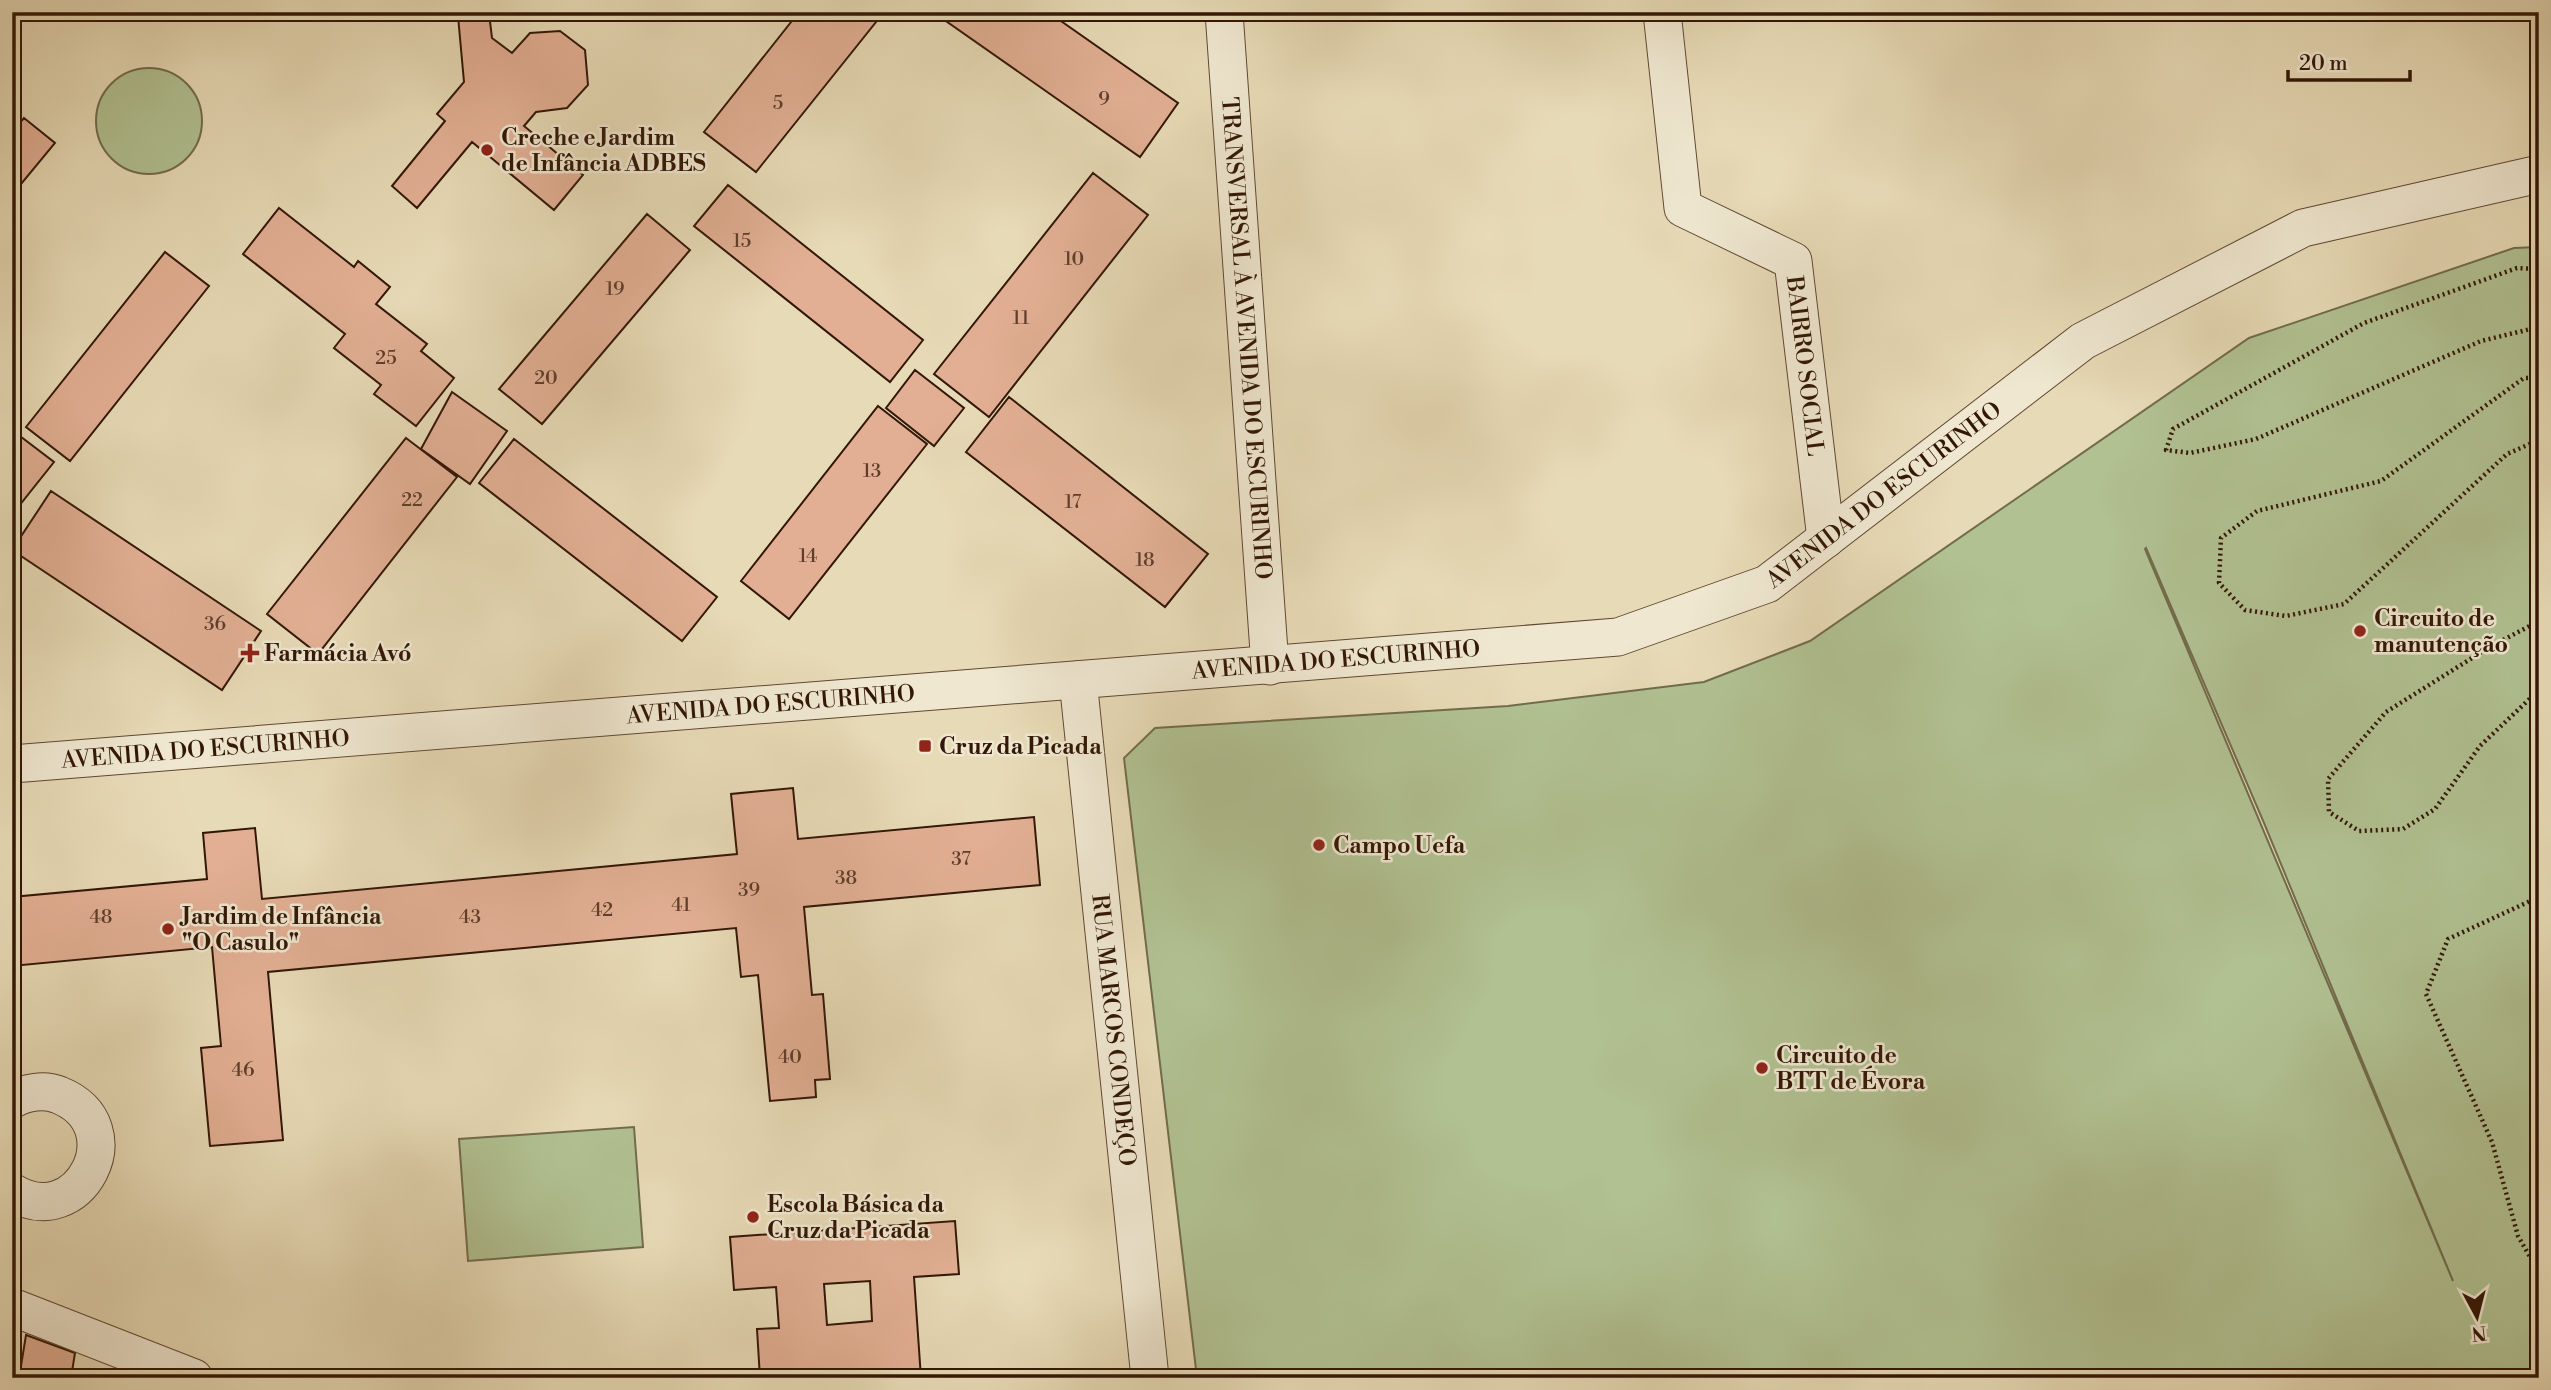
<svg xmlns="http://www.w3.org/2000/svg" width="2551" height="1390" font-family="'Libre Bodoni',serif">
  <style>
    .green { fill: #b1c192; stroke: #726c4c; stroke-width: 2; fill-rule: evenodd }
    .building { fill: #e2af94; stroke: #331706; stroke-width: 2; fill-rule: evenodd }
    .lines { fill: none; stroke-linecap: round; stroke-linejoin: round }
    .minor-casing { stroke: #604832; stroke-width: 39 }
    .path { stroke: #331706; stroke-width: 4.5; stroke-dasharray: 2 3.5; stroke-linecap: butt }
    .minor { stroke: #efe7d0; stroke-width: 37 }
    .poi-dot { fill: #8f2418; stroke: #efe7d0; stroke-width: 2.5 }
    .labels { text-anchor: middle; stroke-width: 5; stroke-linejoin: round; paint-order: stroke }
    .number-label { font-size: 19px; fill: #5f3d2a }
    .poi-label { font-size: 23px; font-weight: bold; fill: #331706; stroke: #efe7d0; text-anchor: start }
    .street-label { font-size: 23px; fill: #331706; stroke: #efe7d0 }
  </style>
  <rect width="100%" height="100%" fill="#e7dab6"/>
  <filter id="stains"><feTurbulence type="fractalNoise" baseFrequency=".00286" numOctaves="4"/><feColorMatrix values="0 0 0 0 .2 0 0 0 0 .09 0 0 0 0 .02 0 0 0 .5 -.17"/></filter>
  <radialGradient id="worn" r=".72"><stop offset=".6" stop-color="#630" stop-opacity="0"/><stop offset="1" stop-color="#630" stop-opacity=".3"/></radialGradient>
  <path class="green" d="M96 121a53 53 0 1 1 106 0a53 53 0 1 1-106 0Z
    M2539 247V1378H1197L1124 758 1155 728 1508 706 1704 682 1810 641 2249 338 2514 248ZM2146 548 2264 823 2453 1281 2145 549Z
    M634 1127 643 1247 468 1261 459 1139Z"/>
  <path class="building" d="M799 12H884L756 172 704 132Z
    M933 12H1048L1178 103 1140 157Z
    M489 13 492 38 512 53 530 33 560 31 585 50 588 85 567 108 536 112 524 126 583 175 554 210 472 142 417 208 392 186 445 121 437 114 464 82 458 16Z
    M24 118 55 143 12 195V133Z
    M1093 173 1148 215 989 417 934 374Z
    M728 185 923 340 890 382 694 226Z
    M279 208 354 267 358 261 390 287 376 304 427 344 421 351 454 378 416 426 374 394 381 385 334 348 345 334 243 254Z
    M647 214 690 250 542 424 499 389Z
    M165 252 209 286 70 461 26 427Z
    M915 370 964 408 934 446 886 408Z
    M452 392 507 431 470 484 421 449Z
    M1009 397 1208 554 1165 607 966 452Z
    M878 406 927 444 789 619 741 581Z
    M12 430 54 462 15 511 12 508Z
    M406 438 457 477 318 654 267 614Z
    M514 439 717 597 682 641 479 483Z
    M51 491 261 631 222 690 12 550Z
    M793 788 798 839 1034 817 1040 885 804 907 812 995 823 994 830 1079 815 1080 816 1097 770 1101 758 975 741 977 736 928 268 972 283 1140 210 1146 201 1048 221 1046 212 947 12 966V897L207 879 203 833 255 828 262 899 737 854 731 794Z
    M955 1221 959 1274 914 1277 921 1378H760L757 1329 779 1328 776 1287 734 1290 730 1237ZM870 1281 872 1321 827 1325 824 1284Z
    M12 1333 20 1335 12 1368Z
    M26 1335 75 1353 71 1378H19Z"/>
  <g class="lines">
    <defs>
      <g id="minor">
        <path id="s1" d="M1224 12 1270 666"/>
        <path id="s2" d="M1662 12 1683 208 1793 261 1826 539"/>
        <path id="s3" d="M1078 680 1150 1378"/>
        <path id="s4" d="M12 764 1618 637 1767 584 2083 341 2303 228 2539 174"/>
        <path d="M12 1100C25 1092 45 1089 59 1095 136 1126 79 1234 12 1192"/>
        <path d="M12 1307 194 1378"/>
      </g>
    </defs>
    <use href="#minor" class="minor-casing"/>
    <path class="path" d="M2539 269 2517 268 2364 323 2173 429 2166 450 2190 453 2256 439 2481 341 2539 327
      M2539 378H2524L2381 481 2257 511 2221 538 2219 583 2245 610 2286 616 2344 604 2507 454 2539 440
      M2539 621 2488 648 2386 712 2328 779 2329 812 2359 831 2403 829 2435 809 2480 746 2539 690
      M2539 897 2448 939 2426 994 2492 1142 2518 1236 2537 1269 2539 1268
      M2539 1036 2535 1048 2539 1059"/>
    <use href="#minor" class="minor"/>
  </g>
  <g class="poi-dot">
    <circle cx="487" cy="150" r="7"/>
    <circle cx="2360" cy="631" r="7"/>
    <path d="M246.5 642.5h7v7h7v7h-7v7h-7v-7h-7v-7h7z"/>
    <rect x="918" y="739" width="14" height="14" rx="3.5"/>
    <circle cx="1319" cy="845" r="7"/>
    <circle cx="168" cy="929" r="7"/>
    <circle cx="1762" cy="1068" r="7"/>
    <circle cx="753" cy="1217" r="7"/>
  </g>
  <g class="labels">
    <g class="number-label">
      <text x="1104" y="105">9</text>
      <text x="778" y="109">5</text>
      <text x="742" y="247">15</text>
      <text x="1074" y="265">10</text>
      <text x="615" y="295">19</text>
      <text x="1021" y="324">11</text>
      <text x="386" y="364">25</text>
      <text x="546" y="384">20</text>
      <text x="872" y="477">13</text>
      <text x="412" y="506">22</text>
      <text x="1073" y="508">17</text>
      <text x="808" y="562">14</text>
      <text x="1145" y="566">18</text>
      <text x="215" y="630">36</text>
      <text x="961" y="865">37</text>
      <text x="846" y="884">38</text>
      <text x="749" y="896">39</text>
      <text x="681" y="911">41</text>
      <text x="602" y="916">42</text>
      <text x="101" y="923">48</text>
      <text x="470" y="923">43</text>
      <text x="790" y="1063">40</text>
      <text x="243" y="1076">46</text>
    </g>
    <g class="poi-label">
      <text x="501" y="145">Creche e Jardim<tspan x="501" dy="26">de Infância ADBES</tspan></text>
      <text x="2374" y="626">Circuito de<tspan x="2374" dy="26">manutenção</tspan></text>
      <text x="264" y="661">Farmácia Avó</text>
      <text x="939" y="754">Cruz da Picada</text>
      <text x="1333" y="853">Campo Uefa</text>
      <text x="182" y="924">Jardim de Infância<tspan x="182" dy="26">"O Casulo"</tspan></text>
      <text x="1776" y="1063">Circuito de<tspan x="1776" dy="26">BTT de Évora</tspan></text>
      <text x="767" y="1212">Escola Básica da<tspan x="767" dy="26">Cruz da Picada</tspan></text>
    </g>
    <g class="street-label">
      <text dy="8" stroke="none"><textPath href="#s1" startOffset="327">TRANSVERSAL À AVENIDA DO ESCURINHO</textPath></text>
      <text dy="8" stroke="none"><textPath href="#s2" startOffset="425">BAIRRO SOCIAL</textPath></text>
      <text dy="8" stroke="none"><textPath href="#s4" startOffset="1916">AVENIDA DO ESCURINHO</textPath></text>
      <text dy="8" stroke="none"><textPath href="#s4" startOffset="1328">AVENIDA DO ESCURINHO</textPath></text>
      <text dy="8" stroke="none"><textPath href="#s4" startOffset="761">AVENIDA DO ESCURINHO</textPath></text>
      <text dy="8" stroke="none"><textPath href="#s4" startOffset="194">AVENIDA DO ESCURINHO</textPath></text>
      <text dy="8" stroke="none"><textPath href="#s3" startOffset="352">RUA MARCOS CONDEÇO</textPath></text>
    </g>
  </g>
  <rect width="2551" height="1390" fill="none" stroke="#e7dab6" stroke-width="42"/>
  <rect x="14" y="14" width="2523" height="1362" fill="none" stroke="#331706" stroke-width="3.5"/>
  <rect x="21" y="21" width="2509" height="1348" fill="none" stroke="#331706" stroke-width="2"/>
  <g transform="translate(2477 1317) rotate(173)" stroke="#efe7d0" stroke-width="5" paint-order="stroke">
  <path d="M0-5L12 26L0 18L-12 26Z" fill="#331706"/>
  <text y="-10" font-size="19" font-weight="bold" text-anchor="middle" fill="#331706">N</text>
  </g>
  <path d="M2288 70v10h122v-10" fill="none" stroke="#331706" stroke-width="3.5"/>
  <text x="2299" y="70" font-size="21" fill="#331706" stroke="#efe7d0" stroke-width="5" paint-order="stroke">20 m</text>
  <rect width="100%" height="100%" filter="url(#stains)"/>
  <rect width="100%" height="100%" fill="url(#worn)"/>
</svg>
